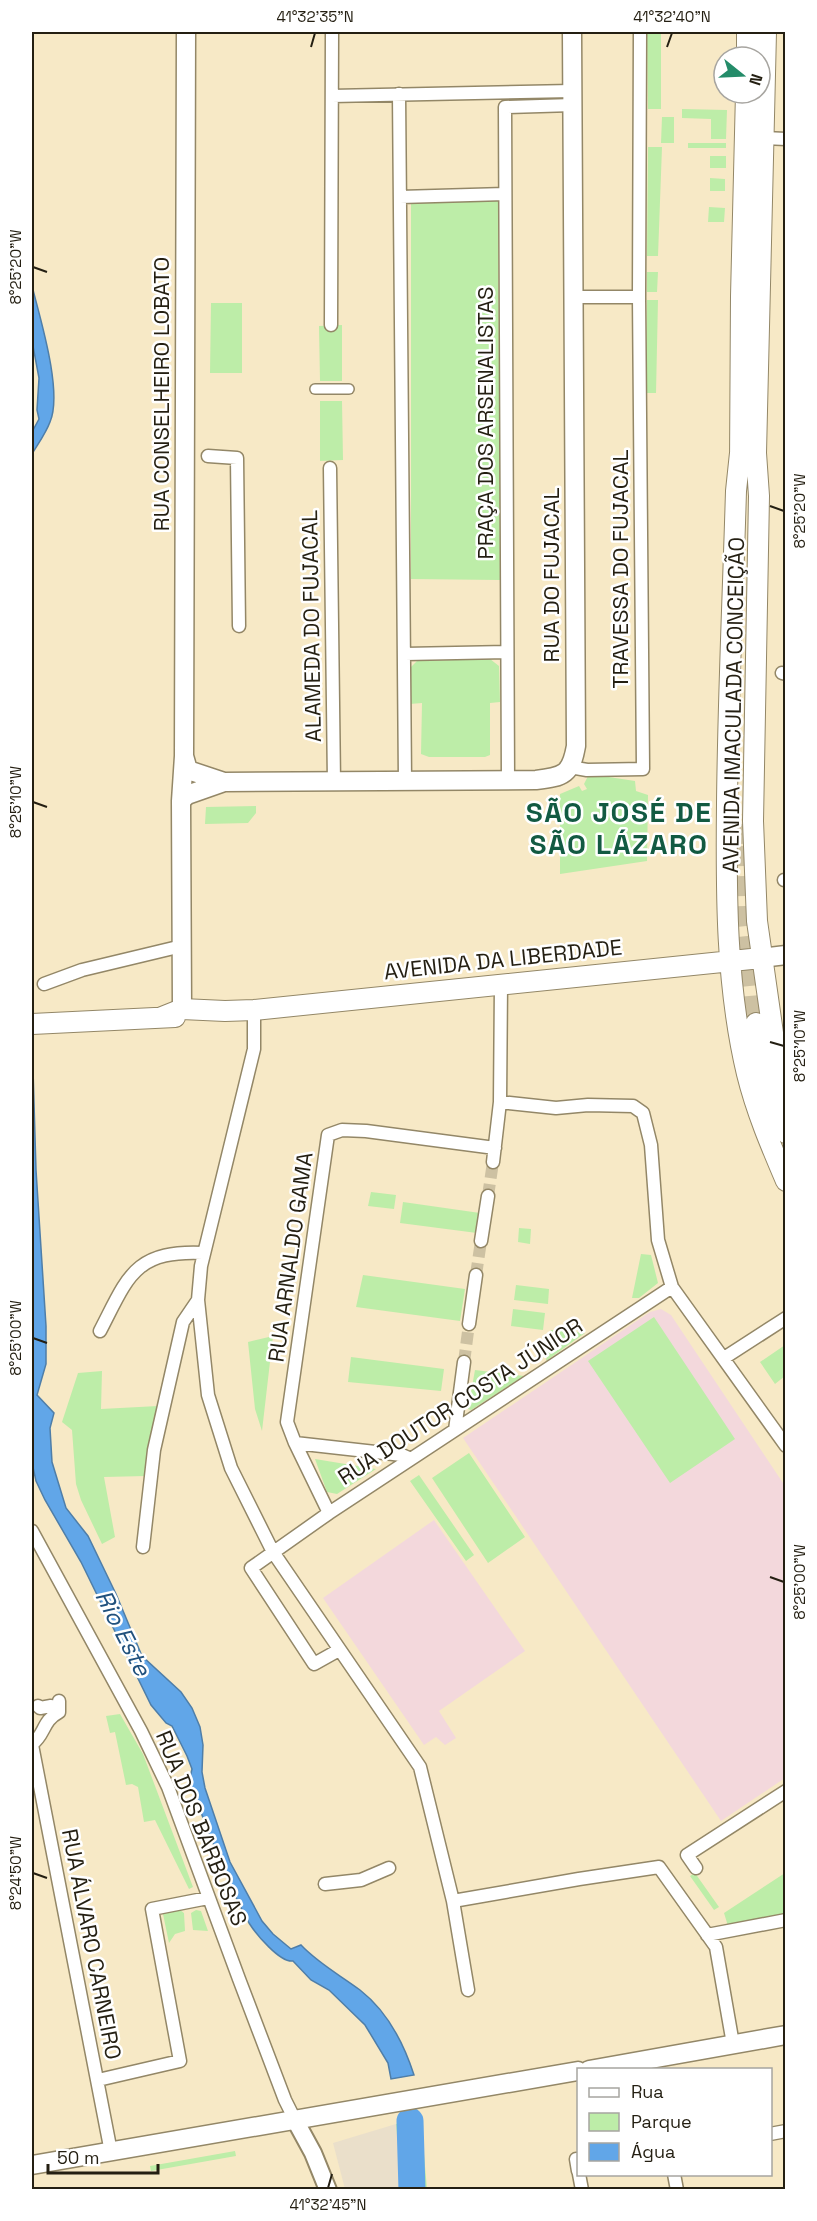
<svg xmlns="http://www.w3.org/2000/svg" width="817" height="2221" font-family="'Space Grotesk',sans-serif">
  <style>
    .commercial { fill: #eadfca }
    .education { fill: #f3d8dc }
    .green { fill: #bdeda8 }
    .water { fill: #61a6e8; stroke: #4f7ea8; stroke-width: 1.5 }
    .lines { fill: none; stroke-linecap: round; stroke-linejoin: round }
    .river { stroke: #61a6e8; stroke-width: 27 }
    .minor-tunnel { stroke: #cdc1a2; stroke-width: 12; stroke-dasharray: 12 6; stroke-linecap: butt }
    .primary-tunnel { stroke: #cdc1a2; stroke-width: 20; stroke-dasharray: 20 10; stroke-linecap: butt }
    .pedestrian-casing { stroke: #938767; stroke-width: 12 }
    .minor-casing { stroke: #938767; stroke-width: 15 }
    .tertiary-casing { stroke: #938767; stroke-width: 20 }
    .secondary-casing { stroke: #938767; stroke-width: 21 }
    .primary-casing { stroke: #938767; stroke-width: 22 }
    .pedestrian { stroke: #fff; stroke-width: 9 }
    .minor { stroke: #fff; stroke-width: 12 }
    .tertiary { stroke: #fff; stroke-width: 16 }
    .secondary { stroke: #fff; stroke-width: 18 }
    .primary { stroke: #fff; stroke-width: 20 }
    .ticks { fill: none; stroke: #241f12; stroke-width: 2 }
    .labels { text-anchor: middle; stroke-width: 5; stroke-linejoin: round; paint-order: stroke }
    .street-label { font-size: 22px; fill: #241f12; stroke: #fff }
    .water-label { font-size: 24px; font-style: italic; fill: #21517d; stroke: #fff }
    .district-label { font-size: 28px; font-weight: bold; letter-spacing: 1.5px; fill: #125a42; stroke: #fff }
    .neatline { fill: none; stroke: #241f12; stroke-width: 2 }
    .ticks-label { font-size: 15px; text-anchor: middle; fill: #241f12 }
  </style>
  <rect width="100%" height="100%" fill="#f7e9c6"/>
  <path class="commercial" d="M396 2124 402 2189H345L333 2143Z"/>
  <path class="education" d="M661 1309 671 1315 785 1486V1778L721 1821 463 1438 650 1312Z
    M434 1520 525 1651 439 1711 456 1738 445 1745 436 1737 424 1745 323 1598Z"/>
  <path class="green" d="M647 32H661V109H648Z
    M682 109 727 110 726 139H711V119L682 118Z
    M662 117H674V143H661Z
    M688 143H726V148H688Z
    M648 147H662L658 256H647Z
    M710 156H726V168H710Z
    M710 178 725 179V191H710Z
    M411 201H498L500 580 411 579Z
    M709 207 725 208 724 222H708Z
    M647 272H658L657 292H647Z
    M647 300H658L656 393H646Z
    M211 303H242V373H210Z
    M342 325V381H320L319 326Z
    M320 401H342L343 460 320 461Z
    M490 659 499 666 500 702 490 703V755L485 757H429L421 754 422 703 410 704 409 669 417 661Z
    M589 774 635 781 636 791 648 795 647 861 560 874V794L579 786 582 791 587 789 584 784Z
    M256 806V813L248 823 205 824 206 807Z
    M371 1192 396 1195 394 1209 368 1206Z
    M403 1202 480 1213 477 1233 400 1223Z
    M519 1228 531 1229 530 1244 518 1242Z
    M641 1254 651 1255 658 1283 639 1298H632Z
    M363 1275 465 1289 460 1321 356 1307Z
    M516 1285 549 1289 548 1304 514 1300Z
    M513 1309 545 1313 543 1330 511 1326Z
    M654 1317 735 1439 670 1483 588 1361Z
    M551 1330 585 1333 546 1361Z
    M273 1336 262 1431 255 1409 248 1342Z
    M785 1345V1376L775 1384 760 1362Z
    M351 1357 444 1369 441 1391 348 1382Z
    M475 1370 524 1376 471 1410 468 1409Z
    M102 1371 101 1409 158 1406 146 1476 104 1477 115 1537 102 1544 81 1500 76 1484 72 1430 62 1422 78 1373Z
    M469 1453 525 1537 488 1563 432 1478Z
    M315 1459 376 1469 337 1494 327 1492Z
    M419 1475 474 1555 466 1561 410 1481Z
    M120 1714 143 1754 193 1887 189 1889 155 1820 144 1822 138 1787 132 1784 126 1785 115 1732 110 1733 106 1716Z
    M695 1873 719 1907 714 1910 690 1876Z
    M785 1873V1916L728 1926 724 1913Z
    M180 1910 184 1913 185 1931 175 1934 169 1943 163 1914Z
    M196 1910 201 1911 208 1931 193 1930 191 1913Z
    M421 2120 427 2189H402L396 2124Z
    M235 2151 236 2156 151 2171 150 2166Z"/>
  <path class="water" d="M32 286C40 318 63 392 50 422 46 433 38 444 32 454V432L39 419 37 410 39 378 32 341Z
    M32 1036 36 1170 46 1326V1364L37 1395 54 1413 50 1428 52 1462 66 1508 88 1536 116 1594 142 1656 181 1692 192 1708 200 1727 203 1745 202 1772 205 1788 230 1862 262 1921 273 1934 291 1949 301 1945C319 1964 340 1975 360 1990 387 2011 404 2044 414 2075L391 2079 388 2063 365 2025 329 1990 311 1980 293 1961C280 1963 256 1934 249 1923 225 1879 208 1829 189 1782L192 1769 187 1756 172 1726 166 1723 151 1705 81 1562 45 1500 36 1481 32 1463Z
    M411 2127 414 2189H405L402 2128Z"/>
  <g class="lines">
    <path class="river" d="M410 2121 412 2190"/>
    <path class="minor-tunnel" d="M488 1196 493 1162
      M476 1275 481 1241
      M464 1362 469 1324"/>
    <path class="primary-tunnel" d="M737 824 738 860
      M745 846 746 922 756 1023"/>
    <defs>
      <path id="pedestrian" d="M315 389H349"/>
      <path id="minor" d="M399 94 405 781
        M332 96 572 91
        M764 138 786 139
        M400 197 505 194
        M574 297H639
        M331 325 332 32
        M208 456 237 458 239 626
        M330 468 334 783
        M405 654 507 652
        M782 673 786 674
        M570 767 587 770 643 769 639 297 640 32
        M508 781 505 107 573 105
        M784 880H786
        M44 984 82 970 182 946
        M254 1010V1049L201 1266 198 1300 208 1395 231 1468 273 1552 420 1767 453 1901 468 1990
        M500 1102 556 1108 588 1105 633 1106 643 1113 651 1145 658 1240 672 1287 786 1446
        M493 1162 500 1102 501 984
        M481 1241 488 1196
        M469 1324 476 1275
        M100 1331C128 1277 134 1250 203 1253
        M724 1358 786 1318
        M455 1430 464 1362
        M295 1443 402 1455 411 1459
        M329 1513 295 1443 287 1422 328 1135 342 1130 366 1131 495 1148
        M32 1531 141 1731 168 1787 239 1979 285 2100 295 2120
        M143 1547 154 1450 183 1322 198 1300
        M339 1650 314 1664 251 1568 329 1513 672 1287
        M38 1706 40 1708 51 1706 59 1712
        M32 1744C45 1735 42 1721 59 1712V1701
        M32 1745 111 2152
        M696 1868 687 1855 786 1791
        M325 1884 361 1880 389 1868
        M453 1901 579 1879 659 1867 716 1947 733 2044
        M707 1935 786 1920
        M98 2080 180 2061 152 1909 208 1898
        M770 2134 786 2131
        M578 2159H576L578 2171
        M579 2174 582 2190
        M674 2174 677 2190"/>
      <path id="tertiary" d="M295 2120 313 2153 328 2190"/>
      <path id="secondary" d="M184 756 188 770 224 782 536 780C564 777 571 774 576 746L572 32
        M181 801 187 795 224 782
        M761 958 786 955
        M182 1009 181 801 184 756 186 32
        M589 2070 786 2035
        M32 2165 578 2071"/>
      <path id="primary" d="M766 32 756 453 759 496 753 821 757 921 778 1068 786 1093
        M747 57V32
        M740 453 736 491C733 595 728 699 727 804 726 894 726 986 747 1074 756 1111 771 1146 786 1181
        M740 464 741 296 746 93
        M162 1017 182 1009 225 1011 254 1010 761 958
        M756 1023 766 1071 786 1133
        M32 1024 175 1017"/>
    </defs>
    <use href="#pedestrian" class="pedestrian-casing"/>
    <use href="#minor" class="minor-casing"/>
    <use href="#tertiary" class="tertiary-casing"/>
    <use href="#secondary" class="secondary-casing"/>
    <use href="#primary" class="primary-casing"/>
    <use href="#pedestrian" class="pedestrian"/>
    <use href="#minor" class="minor"/>
    <use href="#tertiary" class="tertiary"/>
    <use href="#secondary" class="secondary"/>
    <use href="#primary" class="primary"/>
  </g>
  <path class="ticks" d="M311 47 315 33M667 47 672 33M33 267 47 272M770 506 784 511M33 802 47 807M770 1042 784 1046M33 1338 47 1343M770 1577 784 1582M33 1873 47 1878M328 2188 332 2174"/>
  <g class="labels">
    <g class="street-label">
      <text transform="translate(161 394) rotate(-90)" y="8">RUA CONSELHEIRO LOBATO</text>
      <text transform="translate(485 423) rotate(-90)" y="8">PRAÇA DOS ARSENALISTAS</text>
      <text transform="translate(620 569) rotate(-90)" y="8">TRAVESSA DO FUJACAL</text>
      <text transform="translate(551 575) rotate(-90)" y="8">RUA DO FUJACAL</text>
      <text transform="translate(311 626) rotate(-91)" y="8">ALAMEDA DO FUJACAL</text>
      <text transform="translate(733 705) rotate(-89)" y="8">AVENIDA IMACULADA CONCEIÇÃO</text>
      <text transform="translate(503 959) rotate(-6)" y="8">AVENIDA DA LIBERDADE</text>
      <text transform="translate(290 1257) rotate(-82)" y="8">RUA ARNALDO GAMA</text>
      <text transform="translate(460 1401) rotate(-33)" y="8">RUA DOUTOR COSTA JÚNIOR</text>
      <text transform="translate(202 1828) rotate(68)" y="8">RUA DOS BARBOSAS</text>
      <text transform="translate(92 1944) rotate(79)" y="8">RUA ÁLVARO CARNEIRO</text>
    </g>
    <g class="water-label">
      <text transform="translate(123 1633) rotate(63)" y="8">Rio Este</text>
    </g>
    <g class="district-label">
      <text x="619" y="822">SÃO JOSÉ DE<tspan x="619" dy="32">SÃO LÁZARO</tspan></text>
    </g>
  </g>
  <rect width="817" height="2221" fill="none" stroke="#ffffff" stroke-width="66"/>
  <rect x="577" y="2068" width="195" height="108" fill="#ffffff" stroke="#a7a5a0" stroke-width="1.5"/>
  <rect x="589" y="2088" width="30" height="9" fill="#ffffff" stroke="#a7a5a0" stroke-width="1.5"/>
  <text x="631" y="2098" font-size="18" fill="#241f12">Rua</text>
  <rect x="589" y="2113" width="30" height="18" fill="#bdeda8" stroke="#a7a5a0" stroke-width="1.5"/>
  <text x="631" y="2128" font-size="18" fill="#241f12">Parque</text>
  <rect x="589" y="2143" width="30" height="18" fill="#61a6e8" stroke="#a7a5a0" stroke-width="1.5"/>
  <text x="631" y="2158" font-size="18" fill="#241f12">Água</text>
  <g transform="translate(742 75) rotate(108)"><circle r="28" fill="#ffffff" stroke="#a7a5a0" stroke-width="1.5"/>
  <path d="M0-4.5L10 22L0 15L-10 22Z" fill="#248c69"/>
  <text y="-9" font-size="16" font-weight="bold" text-anchor="middle" fill="#241f12">N</text>
  </g>
  <path d="M48 2164v9h110v-9" fill="none" stroke="#241f12" stroke-width="3"/>
  <text x="57" y="2164" font-size="18" fill="#241f12" stroke="#ffffff" stroke-width="4.5" paint-order="stroke">50 m</text>
  <rect x="33" y="33" width="751" height="2155" class="neatline"/>
  <g class="ticks-label">
    <text x="315" y="22">41°32'35"N</text>
    <text x="672" y="22">41°32'40"N</text>
    <text transform="translate(16 267) rotate(-90)" y="5">8°25'20"W</text>
    <text transform="translate(800 511) rotate(-90)" y="5">8°25'20"W</text>
    <text transform="translate(16 802) rotate(-90)" y="5">8°25'10"W</text>
    <text transform="translate(800 1046) rotate(-90)" y="5">8°25'10"W</text>
    <text transform="translate(16 1338) rotate(-90)" y="5">8°25'00"W</text>
    <text transform="translate(800 1582) rotate(-90)" y="5">8°25'00"W</text>
    <text transform="translate(16 1873) rotate(-90)" y="5">8°24'50"W</text>
    <text x="328" y="2210">41°32'45"N</text>
  </g>
</svg>
